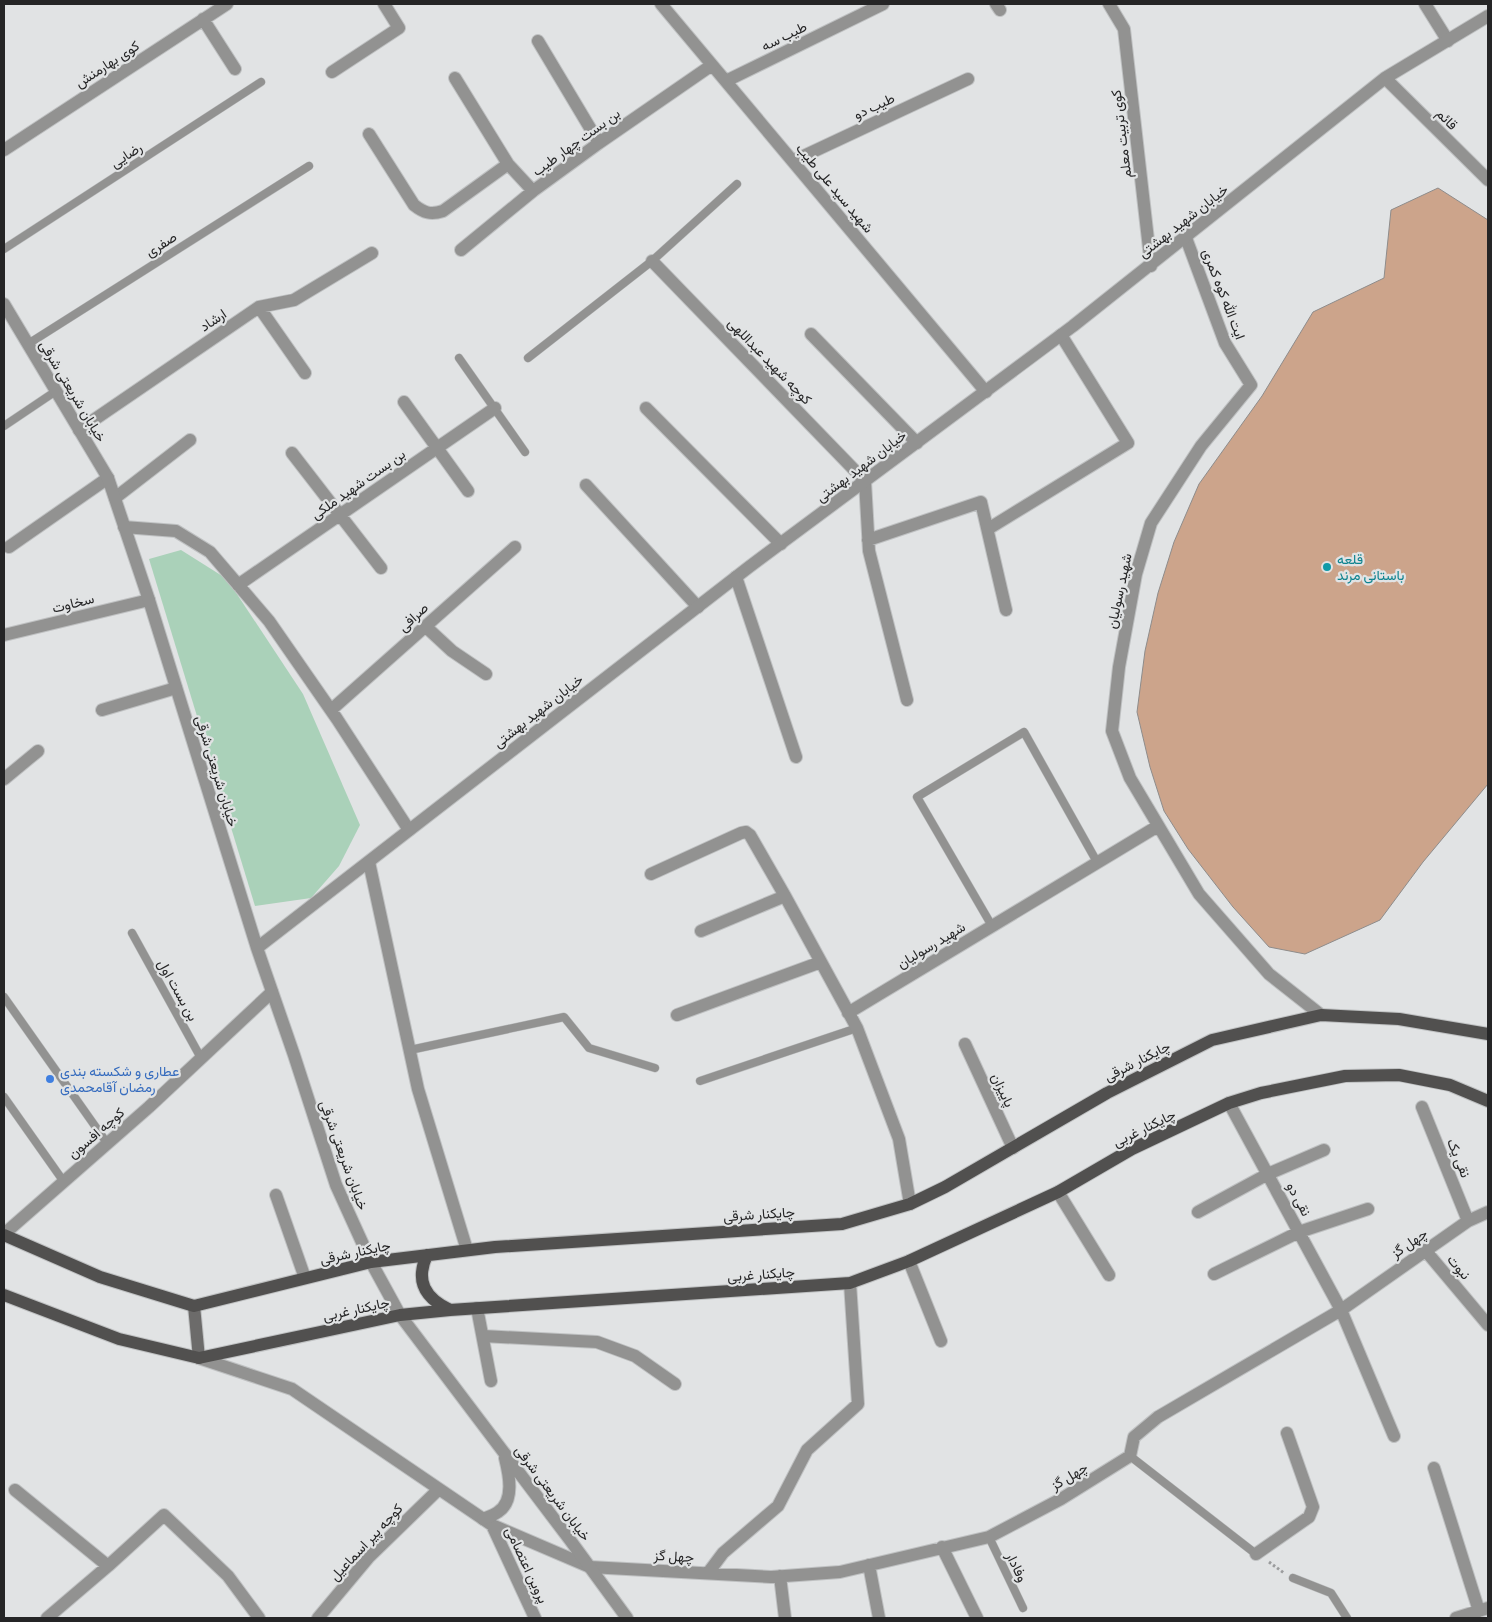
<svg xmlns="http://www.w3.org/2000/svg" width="1492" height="1622" font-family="'Titillium Web',Vazirmatn,sans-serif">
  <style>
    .green { fill: #aad1b9 }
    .building { fill: #cca48b; stroke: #8e8c8b }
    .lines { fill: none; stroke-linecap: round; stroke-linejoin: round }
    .service-casing { stroke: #bfc1c2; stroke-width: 9 }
    .minor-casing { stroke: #bfc1c2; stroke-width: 14 }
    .tertiary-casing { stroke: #bfc1c2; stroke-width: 14 }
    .secondary-casing { stroke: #bfc1c2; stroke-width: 14 }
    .primary-casing { stroke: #bfc1c2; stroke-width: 14 }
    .path { stroke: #9b9c9d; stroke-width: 3; stroke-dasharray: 2.5 2.5; stroke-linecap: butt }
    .service { stroke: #929291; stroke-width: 8 }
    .minor { stroke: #929291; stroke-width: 12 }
    .tertiary { stroke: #929291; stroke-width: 12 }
    .secondary { stroke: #6c6b6a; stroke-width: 12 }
    .primary { stroke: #51504f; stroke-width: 12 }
    .culture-dot { fill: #0f9aa8; stroke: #e1e3e4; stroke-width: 2 }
    .shop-dot { fill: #3f7fe0; stroke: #e1e3e4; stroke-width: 2 }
    .labels { text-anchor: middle; stroke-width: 4.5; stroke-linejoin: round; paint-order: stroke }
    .street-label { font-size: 14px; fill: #252526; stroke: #e1e3e4 }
    .culture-label { font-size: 14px; fill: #0d838f; stroke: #e1e3e4; text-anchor: start }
    .shop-label { font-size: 14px; fill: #366cbe; stroke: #e1e3e4; text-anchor: start }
  </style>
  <rect width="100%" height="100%" fill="#e1e3e4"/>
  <path class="green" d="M181 550 227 579 303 694 360 825 339 866 311 898 255 906 149 559Z"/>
  <path class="building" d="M1438 188 1488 220V784L1423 862 1380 920 1305 954 1269 947 1233 907 1188 849 1164 811 1150 767 1137 712 1145 651 1158 593 1174 542 1199 484 1262 396 1313 312 1384 278 1391 210Z"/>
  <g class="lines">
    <defs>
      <path id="service" d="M4 249 261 82
        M28 344 309 166
        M459 358 525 452
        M528 358 652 261 737 184
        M4 426 56 391
        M992 926 917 797 1024 732 1097 862
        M132 933 201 1058
        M4 997 107 1143
        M410 1050 564 1017 589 1048 655 1068
        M700 1081 857 1028
        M4 1097 64 1182
        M1130 1456 1256 1554
        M989 1537 1023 1608
        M1293 1578 1331 1593 1347 1618"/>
      <path id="minor" d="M661 4 986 392
        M996 4 1000 10
        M1425 4 1448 41
        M203 19 235 69
        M538 41 599 143
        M332 72 399 28 384 4
        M455 78 508 164 533 191
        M726 81 883 4
        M369 134 414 205C424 213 431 215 443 211L508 164
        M4 150 227 4
        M793 161 968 79
        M1186 238 1225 343 1251 385 1201 446 1151 523 1136 574 1119 667 1112 731 1130 778 1199 894 1269 974 1321 1015
        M461 250 533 191 599 143 712 65
        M652 261 865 481 869 551 907 700
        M259 307 305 373
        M811 334 917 443
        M404 402 468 491
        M646 408 781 544
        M79 430 259 307 294 300 372 253
        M292 453 381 568
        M586 485 698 607
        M115 498 190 440
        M124 527 176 531 210 552 269 621 337 719 409 830
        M988 529 1128 443 1061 335
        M868 540 981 502 1006 610
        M9 547 108 478
        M736 577 796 757
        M238 585 495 408
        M425 626 452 651 486 674
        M4 635 149 600
        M102 710 176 688
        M331 710 515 547
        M4 779 38 751
        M369 862 418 1089 467 1250
        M651 874 741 833 746 832 750 835 785 896 857 1028 899 1139 910 1204
        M701 931 785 896
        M848 1013 1158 826
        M677 1015 821 962
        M965 1044 1013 1148
        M1229 1103 1341 1310 1394 1436
        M1422 1107 1468 1221
        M1058 1192 1109 1275
        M276 1195 305 1278
        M1198 1212 1268 1174 1324 1150
        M4 1234 149 1107 272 992
        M1425 1250 1488 1325
        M909 1261 941 1341
        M1214 1274 1299 1232 1368 1209
        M477 1308 491 1381
        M483 1336 597 1342 635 1356 675 1384
        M199 1358 292 1389 492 1525 590 1567 771 1577 840 1572 989 1537 1061 1499 1130 1456 1134 1437 1158 1417 1341 1310 1468 1221 1488 1212
        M1434 1468 1479 1611
        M15 1490 108 1566
        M492 1525 535 1618
        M942 1547 977 1618
        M1256 1554 1309 1517 1313 1507 1287 1433
        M869 1565 879 1618
        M708 1573 723 1553 778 1506 807 1450 858 1404 850 1283
        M780 1576 785 1618
        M47 1618 108 1566 164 1515 228 1576 259 1618
        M318 1618 369 1557 439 1489
        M1456 1618 1488 1608"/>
      <path id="tertiary" d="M1109 4 1124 29 1151 266
        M1385 78 1488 180
        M4 304 108 478 149 600 257 948 294 1055 336 1185 371 1262 400 1315 570 1540 627 1618
        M257 948 749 567 1073 326 1385 78 1488 16
        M483 1519C488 1517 494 1515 498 1512 515 1501 509 1474 505 1458"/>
      <path id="secondary" d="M194 1306 199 1358"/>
      <path id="primary" d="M4 1235 100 1277 194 1306 371 1262 495 1247 842 1224 910 1204 945 1187 1107 1093 1212 1040 1321 1015 1399 1019 1488 1034
        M427 1255C415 1281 425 1298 450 1310
        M4 1295 119 1339 199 1358 400 1315 450 1310 850 1283 909 1261 1058 1192 1132 1149 1229 1103 1261 1093 1345 1076 1399 1075 1450 1085 1488 1101"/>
    </defs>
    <use href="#service" class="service-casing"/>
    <use href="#minor" class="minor-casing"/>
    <use href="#tertiary" class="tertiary-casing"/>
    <use href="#secondary" class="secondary-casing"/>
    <use href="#primary" class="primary-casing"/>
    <path class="path" d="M1269 1562 1284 1573"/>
    <use href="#service" class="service"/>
    <use href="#minor" class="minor"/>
    <use href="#tertiary" class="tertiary"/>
    <use href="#secondary" class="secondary"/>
    <use href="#primary" class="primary"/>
  </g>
  <circle class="culture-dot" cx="1327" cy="567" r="5"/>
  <circle class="shop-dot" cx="50" cy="1079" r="5"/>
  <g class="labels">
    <g class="street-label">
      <text transform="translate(784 36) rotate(-26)" y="5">طیب سه</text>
      <text transform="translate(107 64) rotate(-33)" y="5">کوی بهارمنش</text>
      <text transform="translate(874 106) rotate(-25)" y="5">طیب دو</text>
      <text transform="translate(1447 119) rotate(45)" y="5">قائم</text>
      <text transform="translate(1121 134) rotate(-97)" y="5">کوی تربیت معلم</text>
      <text transform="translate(576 142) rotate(-36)" y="5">بن بست چهار طیب</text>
      <text transform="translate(126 155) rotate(-33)" y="5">رضایی</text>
      <text transform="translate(835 188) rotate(50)" y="5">شهید سید علی طیب</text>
      <text transform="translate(1183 221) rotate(-38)" y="5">خیابان شهید بهشتی</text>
      <text transform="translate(161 244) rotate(-32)" y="5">صفری</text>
      <text transform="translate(1224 294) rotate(69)" y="5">ایت الله کوه کمری</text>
      <text transform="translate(213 320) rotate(-34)" y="5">ارشاد</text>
      <text transform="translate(770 361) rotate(46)" y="5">کوچه شهید عبداللهی</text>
      <text transform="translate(73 391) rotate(59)" y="5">خیابان شریعتی شرقی</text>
      <text transform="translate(861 466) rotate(-37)" y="5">خیابان شهید بهشتی</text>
      <text transform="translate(358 484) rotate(-35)" y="5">بن بست شهید ملکی</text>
      <text transform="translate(1119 591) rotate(-78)" y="5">شهید رسولیان</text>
      <text transform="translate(73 603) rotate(-14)" y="5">سخاوت</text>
      <text transform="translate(413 617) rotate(-42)" y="5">صرافی</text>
      <text transform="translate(538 711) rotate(-38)" y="5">خیابان شهید بهشتی</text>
      <text transform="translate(217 771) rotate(73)" y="5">خیابان شریعتی شرقی</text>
      <text transform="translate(931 945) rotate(-31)" y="5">شهید رسولیان</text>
      <text transform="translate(178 990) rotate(61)" y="5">بن بست اول</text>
      <text transform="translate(1137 1061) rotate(-27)" y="5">چایکنار شرقی</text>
      <text transform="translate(1003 1090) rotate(65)" y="5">پاییزان</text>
      <text transform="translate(1144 1128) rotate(-26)" y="5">چایکنار غربی</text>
      <text transform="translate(96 1133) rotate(-41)" y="5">كوچه افسون</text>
      <text transform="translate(344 1155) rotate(70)" y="5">خیابان شریعتی شرقی</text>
      <text transform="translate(1459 1158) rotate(68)" y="5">نقی یک</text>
      <text transform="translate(1299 1199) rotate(62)" y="5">نقی دو</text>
      <text transform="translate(759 1214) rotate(-4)" y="5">چایکنار شرقی</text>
      <text transform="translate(1409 1243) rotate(-35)" y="5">چهل گز</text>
      <text transform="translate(355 1252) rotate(-12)" y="5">چایکنار شرقی</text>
      <text transform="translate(1459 1267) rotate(50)" y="5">نبوت</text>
      <text transform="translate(761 1274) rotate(-4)" y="5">چایکنار غربی</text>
      <text transform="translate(356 1309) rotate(-12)" y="5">چایکنار غربی</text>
      <text transform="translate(1069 1476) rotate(-31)" y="5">چهل گز</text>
      <text transform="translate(553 1493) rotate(53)" y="5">خیابان شریعتی شرقی</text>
      <text transform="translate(366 1542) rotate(-47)" y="5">کوچه پیر اسماعیل</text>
      <text transform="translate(674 1556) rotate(3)" y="5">چهل گز</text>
      <text transform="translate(527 1565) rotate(65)" y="5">پروین اعتصامی</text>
      <text transform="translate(1017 1567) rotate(64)" y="5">وفادار</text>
    </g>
    <g class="culture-label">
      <text x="1337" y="564">قلعه<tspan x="1337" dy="16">باستانی مرند</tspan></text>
    </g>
    <g class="shop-label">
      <text x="60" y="1076">عطاری و شکسته بندی<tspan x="60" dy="16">رمضان آقامحمدی</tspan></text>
    </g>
  </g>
  <rect width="1492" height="1622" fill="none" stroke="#252526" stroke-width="10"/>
</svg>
